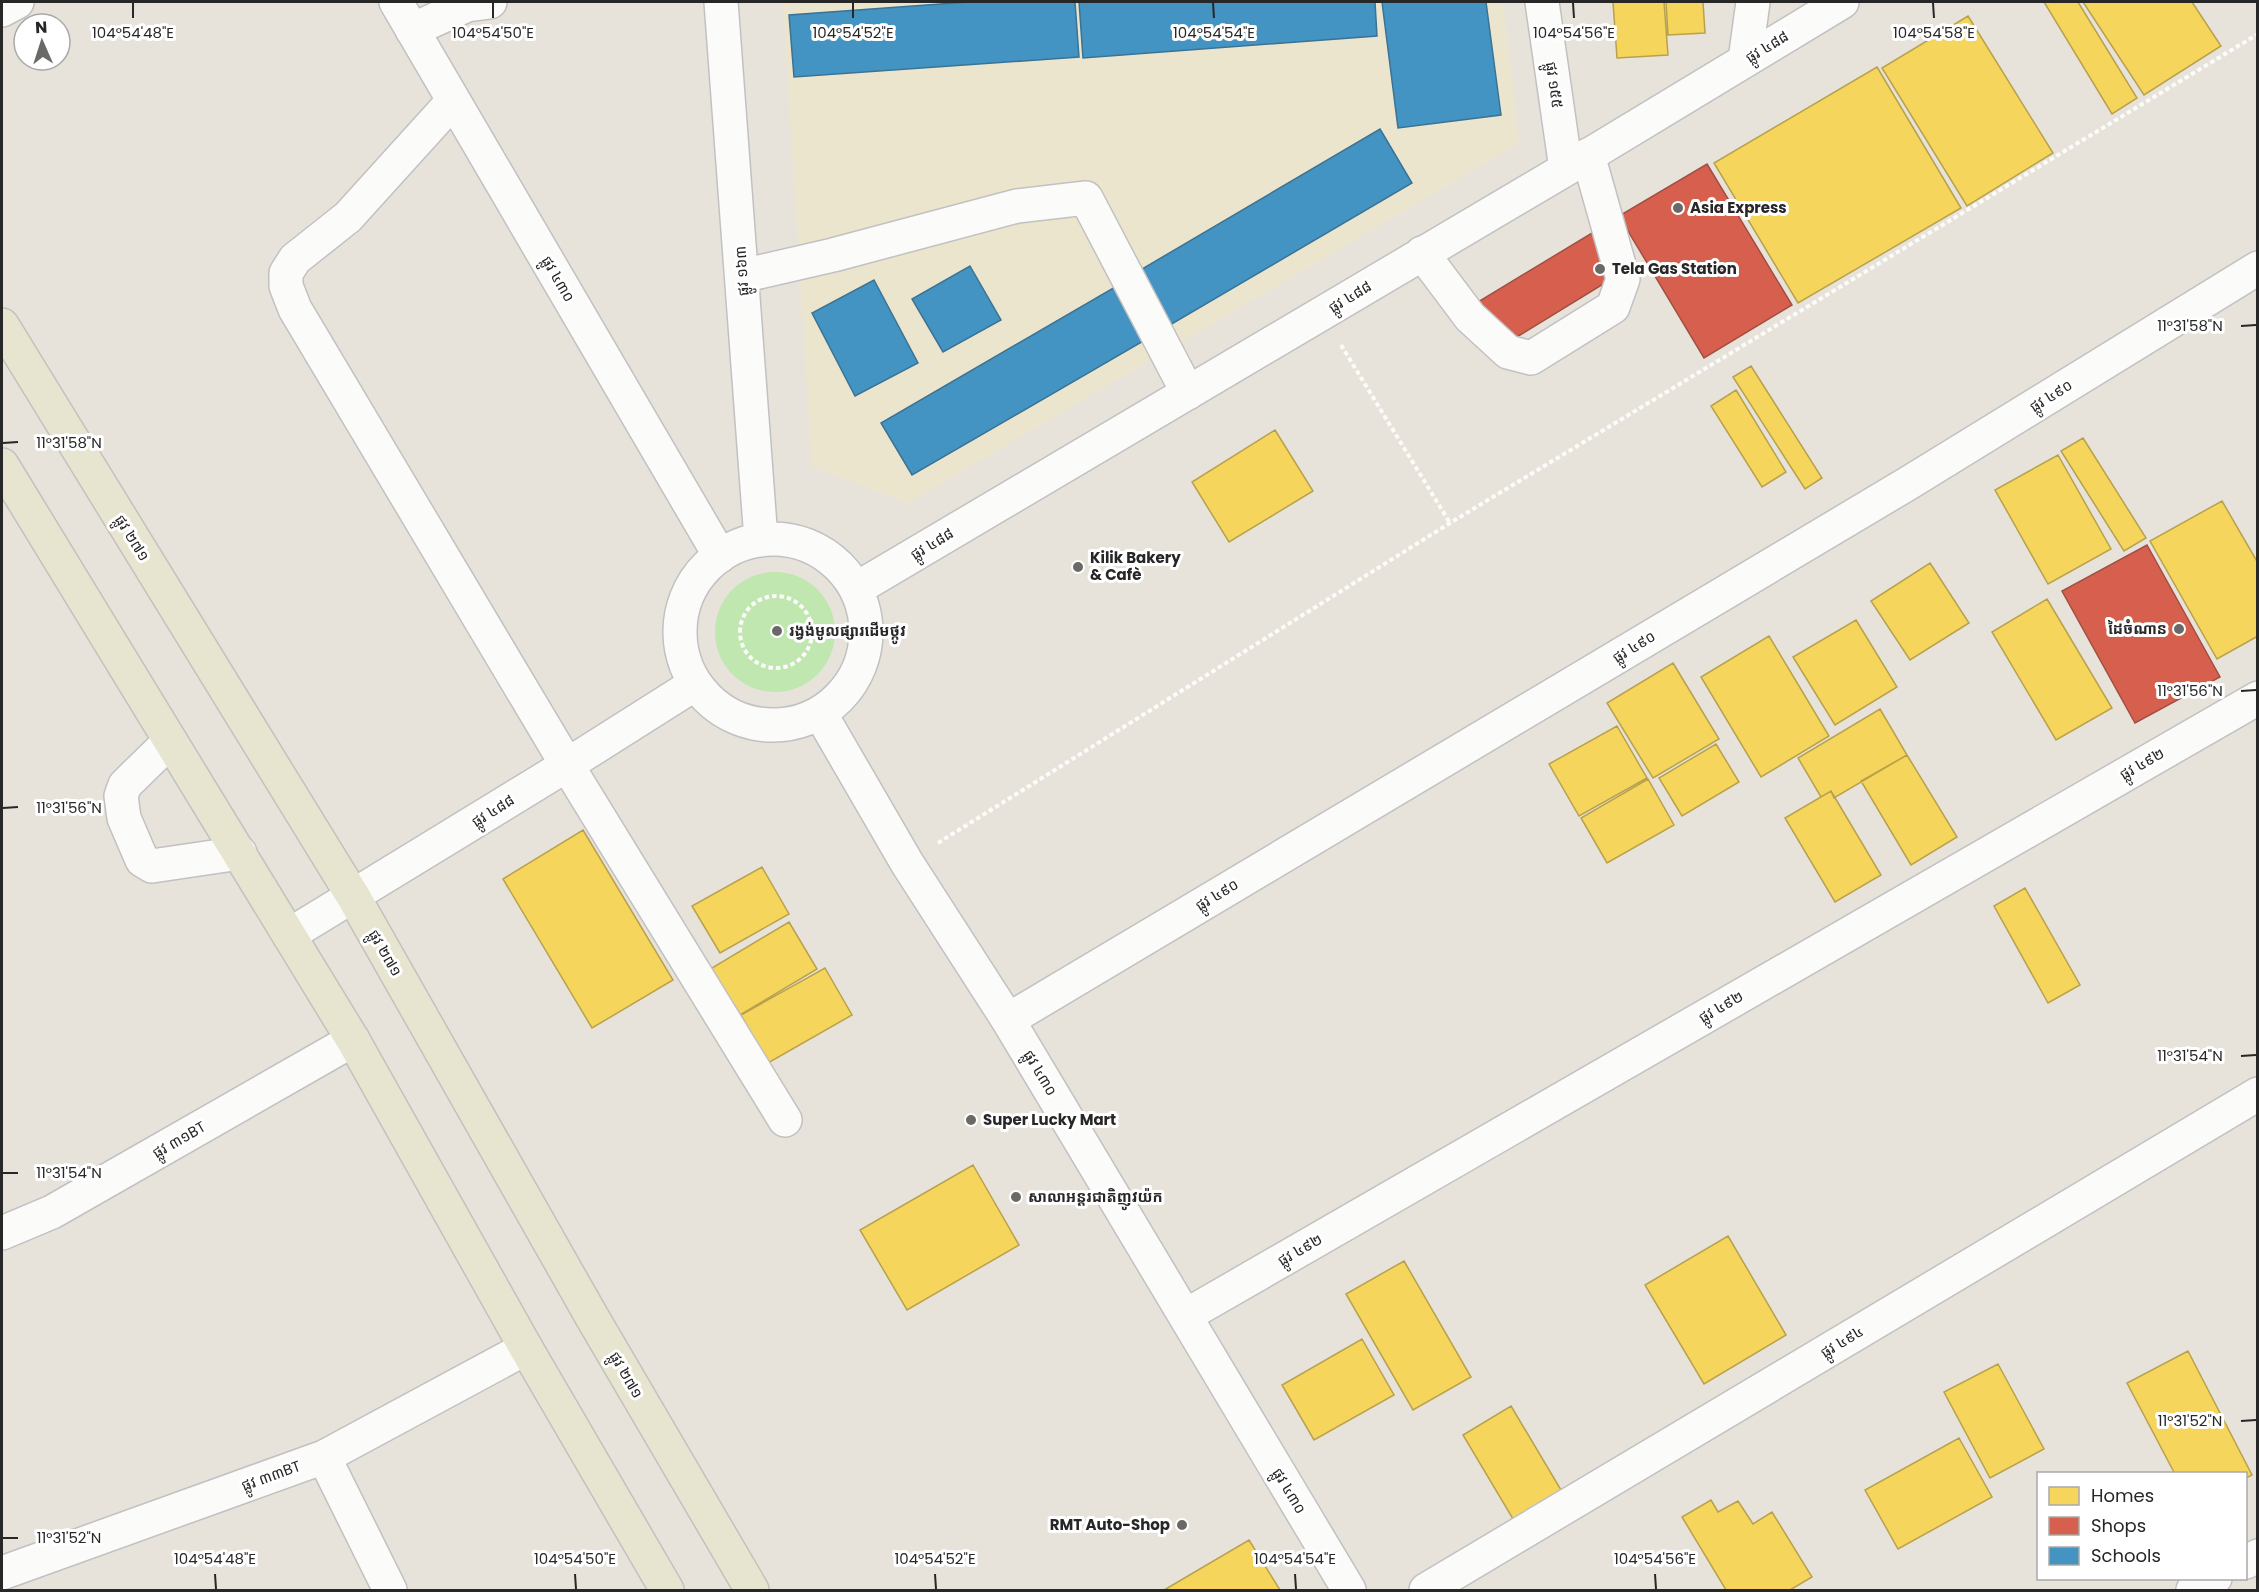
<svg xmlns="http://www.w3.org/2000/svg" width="2259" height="1592" font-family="Poppins,'Noto Sans Khmer',sans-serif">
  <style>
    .education { fill: #ece5cd }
    .green { fill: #bfe7af }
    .homes { fill: #f6d55c; stroke: #b8a14c; stroke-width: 1.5 }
    .shops { fill: #d6604d; stroke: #a24f42; stroke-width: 1.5 }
    .schools { fill: #4393c3; stroke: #3b7394; stroke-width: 1.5 }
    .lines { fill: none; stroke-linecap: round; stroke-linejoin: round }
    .minor-casing { stroke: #c2c1c2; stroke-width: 36 }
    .major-casing { stroke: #c3c1bf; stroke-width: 36 }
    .path { stroke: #fbfbfa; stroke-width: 4; stroke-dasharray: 4.5 3; stroke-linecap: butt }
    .minor { stroke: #fbfbfa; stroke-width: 33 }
    .major { stroke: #e7e5cf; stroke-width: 33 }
    .ticks { fill: none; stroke: #272727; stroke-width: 2 }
    .poi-dot { fill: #6a6966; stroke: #fff; stroke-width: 2 }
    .labels { text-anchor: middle; stroke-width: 6; stroke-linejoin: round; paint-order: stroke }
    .street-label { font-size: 15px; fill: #272727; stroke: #fff }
    .poi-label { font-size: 15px; font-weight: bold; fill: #272727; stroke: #fff; text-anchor: start }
    .ticks-label { font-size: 15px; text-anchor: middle; fill: #272727; stroke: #fff; stroke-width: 6; stroke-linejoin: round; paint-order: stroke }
  </style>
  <rect width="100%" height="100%" fill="#e7e3db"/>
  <path class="education" d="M783 2H1503L1519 143 908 503 812 466Z"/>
  <path class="green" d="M715 632a60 60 0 1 1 120 0a60 60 0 1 1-120 0Z"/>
  <path class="homes" d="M1613 2H1664L1668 55 1617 58Z
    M1666 2H1703L1705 33 1668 35Z
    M2044 2H2078L2137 98 2112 114Z
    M2083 2H2192L2221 46 2144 95Z
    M1968 16 2053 153 1967 206 1882 68Z
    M1877 67 1961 208 1798 303 1714 163Z
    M1751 366 1822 478 1805 489 1733 377Z
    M1736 390 1786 472 1762 487 1711 406Z
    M1275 430 1313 491 1229 542 1192 482Z
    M2083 438 2146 538 2124 551 2061 451Z
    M2058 455 2111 549 2048 584 1995 490Z
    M2222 501 2258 563V636L2217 659 2150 541Z
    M1930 563 1969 623 1910 660 1871 601Z
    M2047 599 2112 708 2056 740 1992 632Z
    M1856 620 1897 687 1835 725 1793 657Z
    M1769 636 1829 736 1761 777 1701 677Z
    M1673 663 1719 739 1653 778 1607 703Z
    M1880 709 1907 755 1834 798 1831 791 1821 797 1798 758Z
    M1617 726 1647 778 1579 816 1549 764Z
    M1716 744 1739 782 1682 816 1659 778Z
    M1907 755 1957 837 1911 865 1861 781Z
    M1648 779 1674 825 1607 863 1581 818Z
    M1831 791 1881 875 1835 902 1785 818Z
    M583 830 673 980 592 1028 503 879Z
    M762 867 789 914 720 953 692 906Z
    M2025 888 2080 985 2048 1003 1994 906Z
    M789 922 817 969 735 1018 707 971Z
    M825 968 852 1015 768 1063 741 1015Z
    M973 1165 1019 1245 907 1310 860 1230Z
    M1728 1236 1786 1335 1704 1384 1645 1285Z
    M1404 1261 1471 1377 1413 1410 1346 1294Z
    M1362 1339 1394 1395 1314 1440 1282 1385Z
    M2188 1351 2252 1475 2246 1478V1474H2175L2127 1383Z
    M1998 1364 2044 1449 1990 1478 1944 1392Z
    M1511 1406 1564 1495 1516 1524 1463 1435Z
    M1959 1438 1992 1497 1898 1549 1865 1490Z
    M1711 1500 1718 1512 1738 1501 1753 1524 1772 1512 1812 1577 1790 1590H1726L1682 1517Z
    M1249 1540 1280 1590H1164Z"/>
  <path class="shops" d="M1707 164 1792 305 1704 358 1619 216Z
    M1592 233 1618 275 1499 348 1473 305Z
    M2147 545 2220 677 2135 723 2062 591Z"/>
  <path class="schools" d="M968 2H1075L1079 57 794 77 789 15Z
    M1079 2H1375L1377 36 1083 58Z
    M1382 2H1486L1501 115 1398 128Z
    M1380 129 1412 183 1170 325 1137 272Z
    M970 266 1001 320 943 352 912 299Z
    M874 280 918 363 855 396 812 313Z
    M1122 283 1152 336 912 475 881 423Z"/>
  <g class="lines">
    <defs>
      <path id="minor" d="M396 2 720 556
        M721 2 761 540
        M1542 2 1566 169
        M2 10 17 2
        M412 30 467 5 490 2
        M1745 60 1753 2
        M453 101 348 217 295 259 286 273V286L295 309 567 765 785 1120
        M1422 253 1470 317 1508 352 1531 358 1613 307 1623 279 1588 155
        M742 276 833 255 1017 206 1086 198 1188 393
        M680 632a93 93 0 1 1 186 0a93 93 0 1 1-186 0Z
        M856 589 1566 169 1842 2
        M820 713 907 863 1008 1020 1349 1590
        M170 741 125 785 121 796 124 818 142 860 152 866 240 853
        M289 935 567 765 695 684
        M1008 1020 1907 484 2258 268
        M2 1233 52 1212 353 1040
        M1185 1316 2258 698
        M324 1457 390 1590
        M2246 1562 2258 1556
        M2 1573 324 1457 526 1348
        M1426 1590 2258 1094
        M2193 1590 2215 1578"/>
      <path id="major" d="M2 325 353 896 592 1317 752 1590
        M2 465 353 1040 526 1348 667 1590"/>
    </defs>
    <use href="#minor" class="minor-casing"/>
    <use href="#major" class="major-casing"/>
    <path class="path" d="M1341 345 1450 523
      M740 632a36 36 0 1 1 72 0a36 36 0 1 1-72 0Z
      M938 843 1450 523 2258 34"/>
    <use href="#minor" class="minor"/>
    <use href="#major" class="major"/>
  </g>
  <path class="ticks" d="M133 3V18M493 3V18M853 3V18M1213 3 1214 18M1573 3 1574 18M1933 3 1934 18M2241 326 2256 325M3 443 18 442M2241 691 2256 690M3 808 18 807M2241 1056 2256 1055M3 1173H18M2241 1421 2256 1420M3 1538H18M215 1574 216 1589M575 1574 576 1589M935 1574 936 1589M1295 1574 1296 1589M1655 1574 1656 1589"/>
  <g class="poi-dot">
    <circle cx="1678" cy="208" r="6"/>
    <circle cx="1600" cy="269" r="6"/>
    <circle cx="1078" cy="567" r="6"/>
    <circle cx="2179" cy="629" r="6"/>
    <circle cx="777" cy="631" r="6"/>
    <circle cx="971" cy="1120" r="6"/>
    <circle cx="1016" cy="1197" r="6"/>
    <circle cx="1182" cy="1525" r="6"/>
  </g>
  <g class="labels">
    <g class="street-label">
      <text transform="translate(1767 47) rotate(-31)" y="5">ផ្លូវ ៤៨៨</text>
      <text transform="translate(1554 85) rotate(82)" y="5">ផ្លូវ ១៥៥</text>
      <text transform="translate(742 271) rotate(-94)" y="5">ផ្លូវ ១៦៣</text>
      <text transform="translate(558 279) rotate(60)" y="5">ផ្លូវ ៤៣០</text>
      <text transform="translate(1350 297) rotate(-31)" y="5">ផ្លូវ ៤៨៨</text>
      <text transform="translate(2051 396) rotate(-32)" y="5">ផ្លូវ ៤៩០</text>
      <text transform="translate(132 538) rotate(58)" y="5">ផ្លូវ ២៧១</text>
      <text transform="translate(932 544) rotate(-31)" y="5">ផ្លូវ ៤៨៨</text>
      <text transform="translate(1634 647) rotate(-31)" y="5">ផ្លូវ ៤៩០</text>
      <text transform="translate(2142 764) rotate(-30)" y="5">ផ្លូវ ៤៩២</text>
      <text transform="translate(493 811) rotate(-32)" y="5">ផ្លូវ ៤៨៨</text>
      <text transform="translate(1217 895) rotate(-31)" y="5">ផ្លូវ ៤៩០</text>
      <text transform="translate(385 953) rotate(60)" y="5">ផ្លូវ ២៧១</text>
      <text transform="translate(1721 1007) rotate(-30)" y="5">ផ្លូវ ៤៩២</text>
      <text transform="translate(1040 1073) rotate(59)" y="5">ផ្លូវ ៤៣០</text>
      <text transform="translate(179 1140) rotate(-30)" y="5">ផ្លូវ ៣១BT</text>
      <text transform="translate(1300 1250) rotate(-30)" y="5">ផ្លូវ ៤៩២</text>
      <text transform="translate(1842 1342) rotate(-31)" y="5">ផ្លូវ ៤៩៤</text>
      <text transform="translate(626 1375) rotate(60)" y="5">ផ្លូវ ២៧១</text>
      <text transform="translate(271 1476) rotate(-20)" y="5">ផ្លូវ ៣៣BT</text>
      <text transform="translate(1289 1491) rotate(59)" y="5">ផ្លូវ ៤៣០</text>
    </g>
    <g class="poi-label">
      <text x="1690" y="213">Asia Express</text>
      <text x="1612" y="274">Tela Gas Station</text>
      <text x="1090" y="563">Kilik Bakery<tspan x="1090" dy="17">&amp; Cafè</tspan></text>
      <text x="2167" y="634" text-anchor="end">ដៃចំណាន</text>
      <text x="789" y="636">រង្វង់មូលផ្សារដើមថ្កូវ</text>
      <text x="983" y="1125">Super Lucky Mart</text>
      <text x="1028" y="1202">សាលាអន្តរជាតិញូវយ៉ក</text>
      <text x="1170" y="1530" text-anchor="end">RMT Auto-Shop</text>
    </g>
  </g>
  <g class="ticks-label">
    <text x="133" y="38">104°54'48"E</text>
    <text x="493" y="38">104°54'50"E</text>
    <text x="853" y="38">104°54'52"E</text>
    <text x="1214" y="38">104°54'54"E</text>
    <text x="1574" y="38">104°54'56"E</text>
    <text x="1934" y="38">104°54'58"E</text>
    <text x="2190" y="331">11°31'58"N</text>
    <text x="69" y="448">11°31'58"N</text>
    <text x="2190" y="696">11°31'56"N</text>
    <text x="69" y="813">11°31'56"N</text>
    <text x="2190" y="1061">11°31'54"N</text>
    <text x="69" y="1178">11°31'54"N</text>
    <text x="2190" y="1426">11°31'52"N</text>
    <text x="69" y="1543">11°31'52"N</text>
    <text x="215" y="1564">104°54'48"E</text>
    <text x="575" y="1564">104°54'50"E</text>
    <text x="935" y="1564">104°54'52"E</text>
    <text x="1295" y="1564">104°54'54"E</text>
    <text x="1655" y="1564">104°54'56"E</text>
  </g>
  <rect width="2259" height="1592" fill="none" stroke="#272727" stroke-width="6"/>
  <rect x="2037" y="1472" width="210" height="108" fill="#ffffff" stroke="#a9a9a9" stroke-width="1.5"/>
  <rect x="2049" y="1487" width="30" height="18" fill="#f6d55c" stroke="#a9a9a9" stroke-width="1.5"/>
  <text x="2091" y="1502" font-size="18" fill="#272727">Homes</text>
  <rect x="2049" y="1517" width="30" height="18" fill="#d6604d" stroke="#a9a9a9" stroke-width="1.5"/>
  <text x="2091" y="1532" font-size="18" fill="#272727">Shops</text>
  <rect x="2049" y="1547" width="30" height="18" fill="#4393c3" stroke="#a9a9a9" stroke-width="1.5"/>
  <text x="2091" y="1562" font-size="18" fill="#272727">Schools</text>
  <g transform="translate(42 42) rotate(357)"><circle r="28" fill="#ffffff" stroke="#a9a9a9" stroke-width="1.5"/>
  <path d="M0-4.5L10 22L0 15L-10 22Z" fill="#6a6966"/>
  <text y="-9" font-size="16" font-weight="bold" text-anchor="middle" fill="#272727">N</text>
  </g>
</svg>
